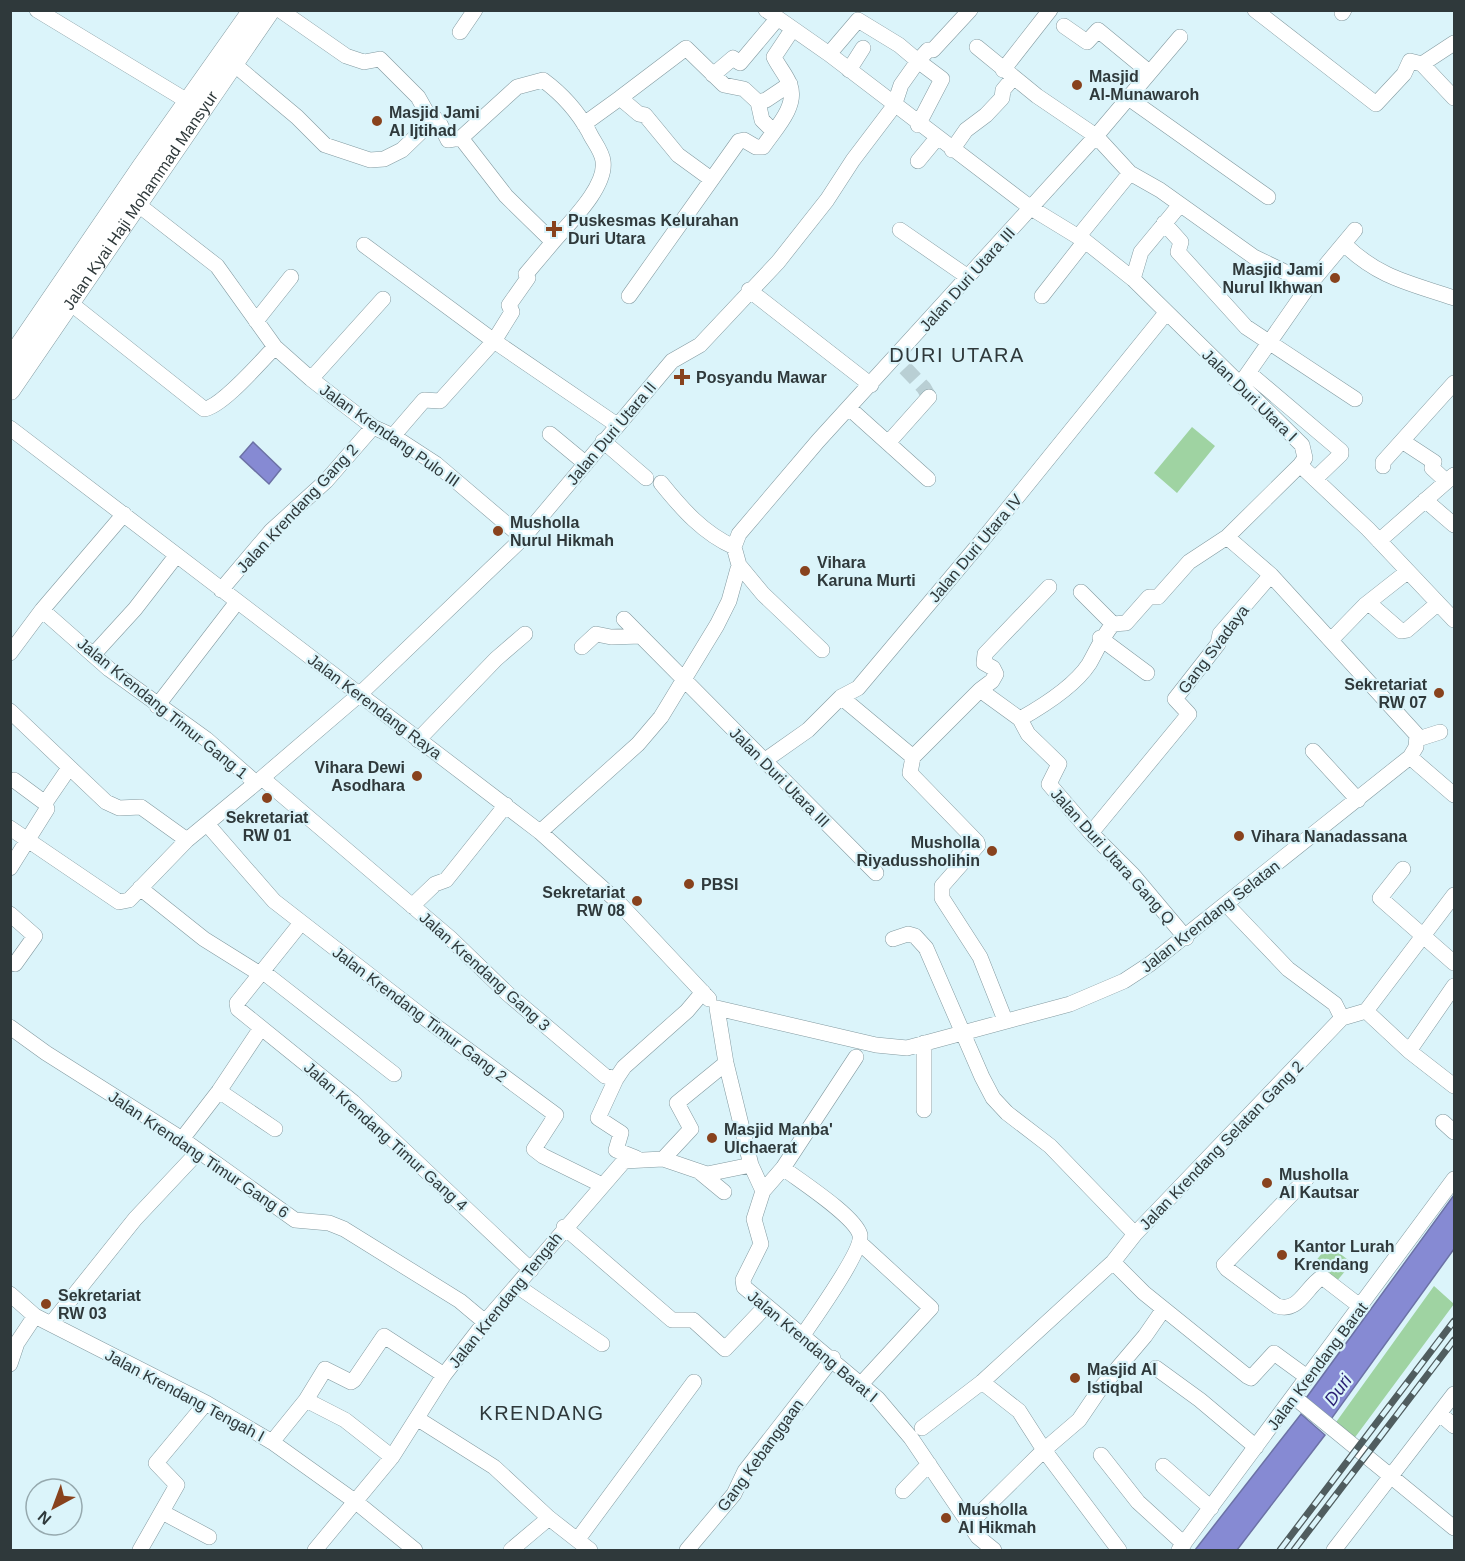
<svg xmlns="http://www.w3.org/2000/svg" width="1465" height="1561" font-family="Helvetica,sans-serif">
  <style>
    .green { fill: #9fd3a2 }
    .water { fill: #868ad3; stroke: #6c72a5; stroke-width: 1.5 }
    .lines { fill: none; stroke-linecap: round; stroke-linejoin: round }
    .minor-tunnel { stroke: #b9cfd4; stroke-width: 15; stroke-dasharray: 15 8; stroke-linecap: butt }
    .minor-casing { stroke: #839aa0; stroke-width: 16 }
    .major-casing { stroke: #839aa0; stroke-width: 21 }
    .minor { stroke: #fff; stroke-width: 15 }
    .major { stroke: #fff; stroke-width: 20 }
    .rail-casing { stroke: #505d5f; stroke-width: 7 }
    .rail { stroke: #dbf4fa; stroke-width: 4.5; stroke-dasharray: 14; stroke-linecap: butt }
    .poi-dot { fill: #88421d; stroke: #dbf4fa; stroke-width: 2 }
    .labels { text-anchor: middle; stroke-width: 4.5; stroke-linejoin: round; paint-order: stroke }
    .poi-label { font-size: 16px; font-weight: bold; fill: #2f393b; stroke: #dbf4fa; text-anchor: start }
    .street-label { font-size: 16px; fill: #2f393b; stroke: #dbf4fa }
    .water-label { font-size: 18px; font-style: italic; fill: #2a1f74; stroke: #dbf4fa }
    .quarter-label { font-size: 20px; letter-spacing: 1.5px; fill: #2f393b; stroke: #dbf4fa }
  </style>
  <rect width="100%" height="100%" fill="#dbf4fa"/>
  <path class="green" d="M1192 427 1215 446 1177 493 1154 473Z
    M1329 1245 1352 1263 1336 1282 1314 1263Z
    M1434 1286 1454 1304 1353 1440 1334 1425Z"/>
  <path class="water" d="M253 442 281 469 269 484 240 457Z
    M1454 1195V1249L1329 1422 1304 1401Z
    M1301 1414 1325 1435 1237 1550H1195Z"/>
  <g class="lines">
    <path class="minor-tunnel" d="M905 368 924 388 929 397"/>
    <defs>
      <path id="minor" d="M37 10 189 102
        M280 10 346 56 364 62 380 59 418 97 427 113 439 122 448 140 461 138 506 196 553 242 526 274 528 278 509 305 512 312 494 341 617 425
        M766 10 829 54 1031 208 1085 241 1133 279 1302 445 1305 458 1300 465 1227 537 1189 562 1158 597H1149L1126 623 1113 624C1102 637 1097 650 1089 664 1074 687 1043 706 1020 719
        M1255 10 1376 104 1404 74 1410 61 1422 64 1454 43
        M1342 13 1344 10
        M1064 26 1087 42 1098 30 1149 72
        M460 32 475 10
        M977 47 1037 96 1096 136 1130 173 1160 190 1254 257 1310 284
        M829 54 858 20 899 45 918 61 928 50H933L970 10
        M1422 64 1454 98
        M235 65 297 117 325 145 370 160 384 159 402 150 435 118
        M849 70 863 48
        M1003 70 1050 10
        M713 75 733 58 740 63 777 19
        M1127 97 1268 197
        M620 98 686 48 724 85 744 89 758 102 762 120 773 131
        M758 102 766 100 790 84
        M584 124 620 98 639 114 645 115 678 155 711 179
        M461 138 517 87 543 80C562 94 578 112 589 132 593 141 602 151 603 161 607 187 569 223 553 242
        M952 150 966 130 986 115 1002 98 1003 90 1013 78
        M918 161 937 138
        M136 203 217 266 275 347 311 379 373 427 393 436 436 464 523 538
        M1164 223 1181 242 1178 252 1246 327 1355 399
        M900 230 968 277
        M1078 237 1130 173
        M1344 244C1379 278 1410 283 1454 298
        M364 245 494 341 440 401 424 400 393 436
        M1133 279 1141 252 1179 206
        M749 290 871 385
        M629 296 739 141 744 140 756 147H763C774 130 798 107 790 85 787 76 778 66 774 57L792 30
        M1042 296 1085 241
        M69 302 204 409C222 407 261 361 275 347
        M256 321 291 277
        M1249 373 1341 451V454L1315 479
        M311 379 383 299
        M1241 383 1310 284 1355 230
        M849 408 928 479
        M10 428 540 832 618 902 709 999
        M550 434 585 463
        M603 441 646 478
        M1402 441 1434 462 1432 468 1446 481
        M888 443 929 397
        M1300 465 1368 529 1454 620
        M1383 466V462L1454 383
        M661 483C682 509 703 533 734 547
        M1425 500 1454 525
        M1379 541 1454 475
        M739 565 763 594 822 650
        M221 590 271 531 326 481 373 427
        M1081 592 1113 624
        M1370 604 1401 631 1407 630 1437 604
        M624 619 876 873
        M1100 638 1147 673
        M1331 640 1365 605 1407 572
        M582 647 596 634 611 637 641 636
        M10 653 42 610 124 514
        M93 655 135 609 176 556
        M980 690 992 681 996 674 993 668 984 663 985 654 1049 587
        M841 697 913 757 910 773 977 842 978 845 942 886V898L980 957 1005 1020
        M157 706 237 602
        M10 711 106 802 119 808 141 807 187 840
        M1418 739 1440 732
        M418 740 496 659 525 634
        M1313 751 1358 800
        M913 757 980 690 1020 719 1028 734 1059 764 1049 784 1091 833 1133 875 1186 938
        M1410 757 1454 795
        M764 761 808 730 841 697 858 688 980 543 1166 313
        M45 803 69 768
        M207 824 274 901 426 1019 556 1115 534 1149 543 1156 602 1185
        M10 828 119 902 129 900 187 840 256 783 206 739 109 669 42 610
        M540 832 638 744 661 717 717 625 729 601 739 565 734 547 739 534 818 441 1096 136 1180 37
        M1091 833 1189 714 1175 699 1218 644 1220 634 1271 575
        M10 868 47 809 45 803 14 780
        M1403 869 1380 898 1454 963
        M140 888 204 939 260 974
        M1226 904 1288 969 1335 1004 1342 1018
        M412 906 435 884 446 880 506 805
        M10 914 35 936 15 964
        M301 923 237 1003 238 1009 353 1102 531 1270
        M893 939 908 934 915 936 926 948 982 1077 993 1098 1007 1113 1050 1146 1135 1234
        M262 971 394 1074
        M703 992 687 1011 624 1067 616 1079 605 1076 508 994 450 938 262 778 360 694 523 538 672 361 700 345 778 262 827 200 853 160 894 106 901 85 918 61 942 79 918 125
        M717 1008 876 1045 907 1048 1070 1004 1124 981 1150 964 1410 757 1416 747 1417 735 1271 575 1227 537
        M717 1008 726 1063 751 1165 763 1191 754 1219 761 1244 743 1280 744 1287 878 1399 911 1438 978 1537 994 1550
        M1366 1011 1409 1051 1454 1086
        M10 1027 46 1053 182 1139 295 1220 329 1223 344 1229 460 1301 485 1322
        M924 1043V1110
        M1409 1051 1454 986
        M616 1079 598 1118 621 1133 616 1150 636 1158
        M219 1091 275 1129
        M1443 1122 1454 1132
        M182 1139 219 1091 261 1028
        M663 1159 691 1129 677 1103 726 1063
        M783 1168C800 1181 855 1216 860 1235 863 1250 814 1319 803 1335
        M701 1173 724 1192
        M1307 1178 1224 1265 1227 1269 1277 1306C1299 1313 1305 1288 1322 1277L1361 1307
        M763 1191 783 1168 856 1057
        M564 1227 672 1320H693L725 1349 766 1306
        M860 1243 931 1308 862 1383
        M1113 1262 1144 1293 1247 1376 1251 1378 1274 1353 1307 1377
        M517 1286 602 1344
        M10 1294 35 1316 206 1403 272 1442 356 1502 415 1550
        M51 1324 135 1219 198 1152
        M10 1364 17 1343 35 1316
        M1156 1368 1200 1400 1256 1447
        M982 1382 1019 1411 1044 1450 1119 1550
        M1294 1397 1454 1528
        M306 1400 325 1369 351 1382 354 1380 384 1336 444 1375
        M1440 1414 1454 1426
        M418 1419 494 1467 549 1518 590 1550
        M922 1428 982 1382 1113 1262 1135 1234 1342 1018 1366 1011 1454 895
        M272 1442 306 1400 345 1420 392 1457
        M1101 1455 1138 1502 1184 1544
        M1163 1466 1211 1508
        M903 1491 929 1464
        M162 1512 209 1537
        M969 1524 1044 1450 1079 1420 1100 1389 1145 1336 1163 1310
        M578 1539 694 1382
        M140 1550 177 1485 156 1463 206 1403
        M315 1550 392 1457 444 1375 485 1322 624 1161 663 1159 707 1174 751 1165
        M511 1550 549 1518
        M687 1550 734 1494 745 1471 833 1358
        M1179 1550 1454 1179
        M1334 1550 1454 1394"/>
      <g id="major">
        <path d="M10 360 142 167 253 10"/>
        <path id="s1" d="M10 390 270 10"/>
      </g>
    </defs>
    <use href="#minor" class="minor-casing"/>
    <use href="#major" class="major-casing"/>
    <use href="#minor" class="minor"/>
    <use href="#major" class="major"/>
    <defs>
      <path id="rail" d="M1280 1550 1454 1321
        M1294 1550 1454 1340"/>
    </defs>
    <use href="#rail" class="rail-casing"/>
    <use href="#rail" class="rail"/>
  </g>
  <g class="poi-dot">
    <circle cx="1077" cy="85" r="6"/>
    <circle cx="377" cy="121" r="6"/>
    <path d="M551 220h6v6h6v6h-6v6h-6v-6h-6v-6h6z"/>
    <circle cx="1335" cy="278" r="6"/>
    <path d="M679 368h6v6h6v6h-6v6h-6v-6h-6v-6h6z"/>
    <circle cx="498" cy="531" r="6"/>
    <circle cx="805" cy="571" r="6"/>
    <circle cx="1439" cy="693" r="6"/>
    <circle cx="417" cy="776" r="6"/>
    <circle cx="267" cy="798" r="6"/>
    <circle cx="1239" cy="836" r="6"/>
    <circle cx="992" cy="851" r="6"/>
    <circle cx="689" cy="884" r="6"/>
    <circle cx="637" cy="901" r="6"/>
    <circle cx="712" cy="1138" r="6"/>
    <circle cx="1267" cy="1183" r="6"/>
    <circle cx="1282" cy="1255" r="6"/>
    <circle cx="46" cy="1304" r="6"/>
    <circle cx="1075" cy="1378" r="6"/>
    <circle cx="946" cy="1518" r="6"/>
  </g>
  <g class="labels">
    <g class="poi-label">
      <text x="1089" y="82">Masjid<tspan x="1089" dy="18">Al-Munawaroh</tspan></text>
      <text x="389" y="118">Masjid Jami<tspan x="389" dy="18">Al Ijtihad</tspan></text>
      <text x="568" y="226">Puskesmas Kelurahan<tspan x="568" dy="18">Duri Utara</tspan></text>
      <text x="1323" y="275" text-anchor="end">Masjid Jami<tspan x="1323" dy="18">Nurul Ikhwan</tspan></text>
      <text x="696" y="383">Posyandu Mawar</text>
      <text x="510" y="528">Musholla<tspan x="510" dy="18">Nurul Hikmah</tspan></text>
      <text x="817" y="568">Vihara<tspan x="817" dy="18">Karuna Murti</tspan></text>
      <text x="1427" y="690" text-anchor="end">Sekretariat<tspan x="1427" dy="18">RW 07</tspan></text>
      <text x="405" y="773" text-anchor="end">Vihara Dewi<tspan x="405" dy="18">Asodhara</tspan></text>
      <text x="267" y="823" text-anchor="middle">Sekretariat<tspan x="267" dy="18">RW 01</tspan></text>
      <text x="1251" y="842">Vihara Nanadassana</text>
      <text x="980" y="848" text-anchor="end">Musholla<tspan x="980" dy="18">Riyadussholihin</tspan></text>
      <text x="701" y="890">PBSI</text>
      <text x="625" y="898" text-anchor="end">Sekretariat<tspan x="625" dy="18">RW 08</tspan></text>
      <text x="724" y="1135">Masjid Manba'<tspan x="724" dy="18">Ulchaerat</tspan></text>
      <text x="1279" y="1180">Musholla<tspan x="1279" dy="18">Al Kautsar</tspan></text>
      <text x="1294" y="1252">Kantor Lurah<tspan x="1294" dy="18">Krendang</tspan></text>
      <text x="58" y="1301">Sekretariat<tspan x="58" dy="18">RW 03</tspan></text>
      <text x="1087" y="1375">Masjid Al<tspan x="1087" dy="18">Istiqbal</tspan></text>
      <text x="958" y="1515">Musholla<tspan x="958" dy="18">Al Hikmah</tspan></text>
    </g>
    <g class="street-label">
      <text dy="6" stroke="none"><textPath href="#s1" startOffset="230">Jalan Kyai Haji Mohammad Mansyur</textPath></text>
      <text transform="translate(967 279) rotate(-48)" y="6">Jalan Duri Utara III</text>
      <text transform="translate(1250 395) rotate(44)" y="6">Jalan Duri Utara I</text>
      <text transform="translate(611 433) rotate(-50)" y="6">Jalan Duri Utara II</text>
      <text transform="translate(390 435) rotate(35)" y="6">Jalan Krendang Pulo III</text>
      <text transform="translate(297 508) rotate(-47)" y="6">Jalan Krendang Gang 2</text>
      <text transform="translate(975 548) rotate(-50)" y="6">Jalan Duri Utara IV</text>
      <text transform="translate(1213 649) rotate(-53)" y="6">Gang Svadaya</text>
      <text transform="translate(375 706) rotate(37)" y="6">Jalan Kerendang Raya</text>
      <text transform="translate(163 708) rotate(39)" y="6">Jalan Krendang Timur Gang 1</text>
      <text transform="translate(780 777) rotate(45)" y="6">Jalan Duri Utara III</text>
      <text transform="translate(1113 856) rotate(48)" y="6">Jalan Duri Utara Gang Q</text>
      <text transform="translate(1210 916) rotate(-38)" y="6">Jalan Krendang Selatan</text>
      <text transform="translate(485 971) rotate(42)" y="6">Jalan Krendang Gang 3</text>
      <text transform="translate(420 1014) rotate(37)" y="6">Jalan Krendang Timur Gang 2</text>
      <text transform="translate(386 1136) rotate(42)" y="6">Jalan Krendang Timur Gang 4</text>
      <text transform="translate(1221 1145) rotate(-46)" y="6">Jalan Krendang Selatan Gang 2</text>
      <text transform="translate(199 1154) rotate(34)" y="6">Jalan Krendang Timur Gang 6</text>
      <text transform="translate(505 1300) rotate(-51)" y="6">Jalan Krendang Tengah</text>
      <text transform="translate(813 1346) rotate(40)" y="6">Jalan Krendang Barat I</text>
      <text transform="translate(1317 1366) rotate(-53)" y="6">Jalan Krendang Barat</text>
      <text transform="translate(185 1395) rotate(28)" y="6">Jalan Krendang Tengah I</text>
      <text transform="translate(760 1455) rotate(-54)" y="6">Gang Kebanggaan</text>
    </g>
    <g class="water-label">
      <text transform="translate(1338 1390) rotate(-54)" y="6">Duri</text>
    </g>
    <g class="quarter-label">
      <text x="957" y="362">DURI UTARA</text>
      <text x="542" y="1420">KRENDANG</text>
    </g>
  </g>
  <rect width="1465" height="1561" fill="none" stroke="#2f393b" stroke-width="24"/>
  <g transform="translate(54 1507) rotate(221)"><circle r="28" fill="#dbf4fa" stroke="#96a9ae" stroke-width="1.5"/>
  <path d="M0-4.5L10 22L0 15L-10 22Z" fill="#88421d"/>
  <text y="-9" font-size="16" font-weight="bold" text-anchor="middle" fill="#2f393b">N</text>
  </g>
</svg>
